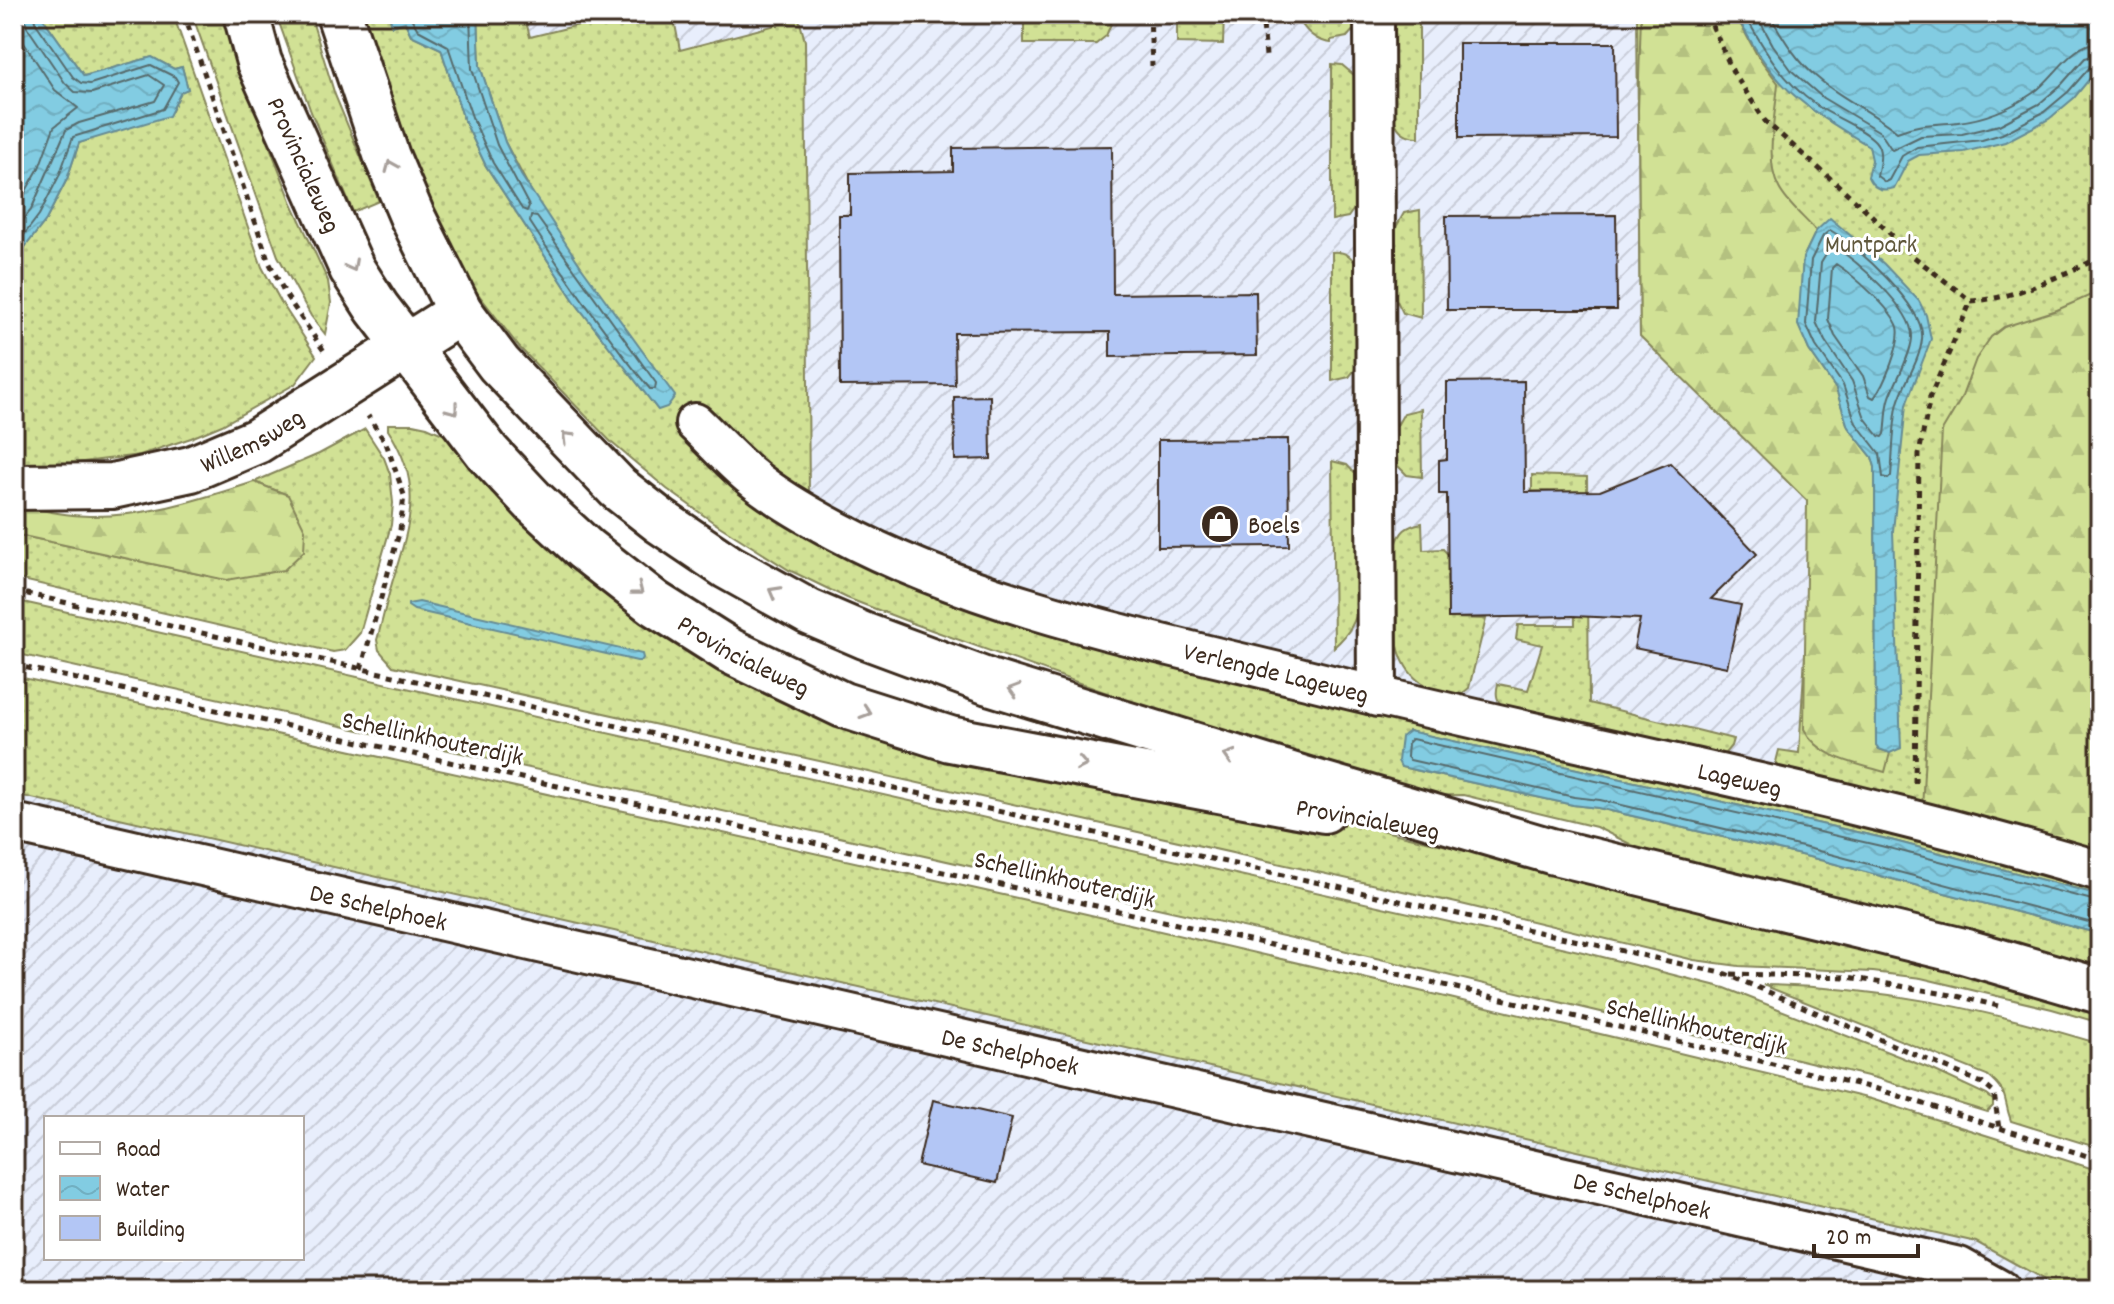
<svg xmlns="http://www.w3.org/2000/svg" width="2114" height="1304" font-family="Dekko,sans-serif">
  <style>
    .industrial { fill: url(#industrial-furrows); fill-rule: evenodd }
    .grass { fill: url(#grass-dots); stroke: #86865a; stroke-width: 2 }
    .forest { fill: url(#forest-firs); stroke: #86865a; stroke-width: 2 }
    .water { fill: url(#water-waves); stroke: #668b94; stroke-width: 2 }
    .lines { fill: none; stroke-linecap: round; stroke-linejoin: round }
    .shore { stroke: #576b6c; stroke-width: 2 }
    .building { fill: #b3c6f5; stroke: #3b2a1e; stroke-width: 2 }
    .street-casing { stroke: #3b2a1e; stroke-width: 44 }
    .secondary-casing { stroke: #3b2a1e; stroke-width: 50 }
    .path { stroke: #3b2a1e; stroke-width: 5; stroke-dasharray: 6 6; stroke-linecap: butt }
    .street { stroke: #fff; stroke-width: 38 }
    .secondary { stroke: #fff; stroke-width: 44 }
    .oneway { stroke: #a79f9a }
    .labels { text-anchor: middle; stroke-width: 6; stroke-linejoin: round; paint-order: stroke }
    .street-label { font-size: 26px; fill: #3b2a1e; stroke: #fff }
    .park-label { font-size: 26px; fill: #60583c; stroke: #fff }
    .poi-label { font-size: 26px; fill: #3b2a1e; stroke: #fff; text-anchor: start }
  </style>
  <defs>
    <pattern id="industrial-furrows" width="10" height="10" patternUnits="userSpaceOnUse" patternTransform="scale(2)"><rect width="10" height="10" fill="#e8eefc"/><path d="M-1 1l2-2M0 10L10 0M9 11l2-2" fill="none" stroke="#c8ccd8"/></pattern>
    <pattern id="grass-dots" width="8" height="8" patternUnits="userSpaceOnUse" patternTransform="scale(2)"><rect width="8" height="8" fill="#d1e195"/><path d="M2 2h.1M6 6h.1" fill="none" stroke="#b4c180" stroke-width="1.8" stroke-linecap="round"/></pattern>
    <pattern id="forest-firs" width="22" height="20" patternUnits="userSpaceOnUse" patternTransform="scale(2)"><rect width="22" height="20" fill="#d1e195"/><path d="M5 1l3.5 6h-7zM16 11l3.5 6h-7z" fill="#b4c180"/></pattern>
    <pattern id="water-waves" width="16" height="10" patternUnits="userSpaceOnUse" patternTransform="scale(2)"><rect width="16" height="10" fill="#82cce2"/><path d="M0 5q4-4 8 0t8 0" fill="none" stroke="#71afc1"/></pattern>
  </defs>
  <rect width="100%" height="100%" fill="#fff"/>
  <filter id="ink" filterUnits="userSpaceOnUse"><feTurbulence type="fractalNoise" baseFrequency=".0125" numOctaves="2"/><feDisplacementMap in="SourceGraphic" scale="16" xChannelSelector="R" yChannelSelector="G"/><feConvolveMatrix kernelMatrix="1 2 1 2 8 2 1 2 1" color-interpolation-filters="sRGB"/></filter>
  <g filter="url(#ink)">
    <path class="industrial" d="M478 14H623L479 50Z
      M673 14H1641L1640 335 1807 501 1802 777 1060 602 870 532 809 495 805 41 799 19 680 50Z
      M14 794 1976 1242 2043 1279 2055 1290H14ZM46 1118H302V1258H46Z"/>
    <path class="grass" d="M40 14H173L262 267 281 302 316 356 295 384 222 425 191 438 140 455 75 463 14 464V261L46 220 67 179 79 143 172 111 181 91 188 89 182 67 174 69 152 57 84 76Z
      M192 14H224L252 101 292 203 328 281 331 303 325 334 311 316 278 256Z
      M276 14H310L335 95 379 201 353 212 311 112Z
      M360 14H389L392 26 405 22 411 35 441 49 464 120 486 166 577 305 658 410 580 265 540 208 505 142 480 66 478 14H524L530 37 623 14H673L680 50 799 19 805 41 809 495 817 540 2100 885V895L1883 838 1408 731 1401 767 1573 805 1598 808 1809 857 2100 934V971L1652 855 1596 827 1463 795 1409 796 1353 781 912 623 847 598 789 570 713 522 667 489 612 443 519 347 462 273 428 216Z
      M1056 14H1115L1106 36 1096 44H1024V17H1046Z
      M1177 14H1224L1223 44 1177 43Z
      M1296 14H1357L1355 28 1347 37 1331 40V43C1313 41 1303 29 1296 14Z
      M1394 14H1419V137C1408 137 1398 132 1395 121Z
      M1637 14H2100V847L1780 769 1776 762 1779 750 1799 753 1814 507 1640 335Z
      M1332 64 1342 65 1355 76 1356 206 1348 217 1332 220Z
      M1420 210 1421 318 1403 313 1395 297V229L1404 213Z
      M1332 252C1344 251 1353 256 1357 268L1358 366 1349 377 1332 381Z
      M1421 409 1422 477 1407 475 1398 466 1395 429 1404 413Z
      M388 424H413L427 427 454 439 532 520 961 750 1355 824 1859 944 2100 1008V1023L2052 1009 1921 978 1873 972 1739 966 1694 960 1461 904 393 666 379 650 377 640C383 618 388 595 395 573 412 518 422 481 388 430Z
      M365 429 384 458 390 474 393 503 391 525 360 633 345 650 333 652 14 578V534L226 580 288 495 254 482 319 454Z
      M1332 461 1347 465 1359 478 1360 601C1356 621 1350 633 1334 647Z
      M1532 475 1587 477 1589 703 1733 739 1731 746 1722 757 1504 710C1497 700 1495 695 1498 684L1528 690 1542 645 1516 639 1518 625H1575L1573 492 1532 491Z
      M1422 523 1423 550 1443 549 1468 576H1447L1449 618 1486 619 1469 688 1457 698C1426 688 1406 680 1398 646L1396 546C1400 531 1406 526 1422 523Z
      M14 600 1583 952 1725 988 1931 1069 1987 1095 1993 1100V1106L1987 1112 1876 1078 1301 940 14 653Z
      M14 676 1026 900 1454 999 1871 1099 2100 1171V1290H2055L2043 1279 1976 1242 14 794Z
      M1763 985C1881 987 1986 1009 2100 1044V1143L2089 1145 2011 1121C2002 1096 2010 1094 1987 1075Z"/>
    <path class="forest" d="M1641 14H1735L1757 55 1778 83C1776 113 1764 161 1779 188 1787 204 1805 218 1816 231L1803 258 1799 326 1809 350 1836 389 1848 427 1872 457 1875 467 1876 745 1879 749 1890 753 1885 772C1855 763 1820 759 1804 729L1807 501 1640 336 1638 110Z
      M2100 291V858L1922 810 1942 431 1961 399 1976 359 1991 337 2004 327 2057 310Z
      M254 482 288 495 305 530 304 551 284 570 226 580 14 534V505C38 509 64 516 89 516 146 517 200 499 254 482Z"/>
    <path class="water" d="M14 14H40L84 76 152 57 174 69 182 67 188 89 181 92 169 116 79 143 67 179 46 220 14 261Z
      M389 14H478L480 66 505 142 521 175 580 265 675 396 667 407 658 410 577 305 486 166 464 120 441 49 411 35 405 22 392 26Z
      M1736 14H2100V66L2074 98 2049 119 2005 142 1964 152 1919 155 1908 161 1894 188C1882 192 1873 188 1868 177L1872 160 1869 146C1801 105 1772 87 1736 14Z
      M1830 218 1884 264 1919 301 1926 315 1931 339 1906 405 1893 531 1901 748 1890 753 1879 749 1876 745 1875 467 1872 457 1848 427 1836 389 1809 350 1798 325 1803 258 1816 231Z
      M419 602 642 654 643 658 641 661H637L414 610 408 606V604Z
      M1409 731 1883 838 2100 895V934L1809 857 1598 808 1573 805 1401 767 1398 761 1401 737Z"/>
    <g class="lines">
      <path class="shore" d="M398 14 410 16 418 30 448 46 472 117 493 163 522 209 527 211 529 206 497 145 472 69 470 14
        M1744 14C1764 49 1783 82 1816 105 1833 117 1862 127 1875 141 1884 151 1879 165 1877 176L1885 182 1889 180 1902 156 1917 147 1982 140 2002 134 2044 112 2068 92 2091 66 2100 64
        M1756 14 1773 45 1792 71 1823 98 1880 132 1892 150 1921 136 1962 134 1999 125 2039 104 2061 85 2085 58 2100 54
        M1769 14C1783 38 1797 62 1819 79 1843 100 1873 112 1897 132 1918 123 1936 125 1958 122 1984 119 2011 108 2033 93 2055 78 2071 43 2100 42
        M14 28 55 90 78 108 54 127 39 168 14 212
        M531 216 537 217 656 383 655 389H650C606 336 567 279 530 222Z
        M1830 230C1856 245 1926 308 1922 339 1920 361 1904 382 1898 403 1893 423 1893 454 1891 476L1888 479 1883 477 1880 454 1856 423 1843 385 1816 346 1806 324 1811 260 1823 236Z
        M14 232 31 210 66 130 79 123 155 101 164 85 149 75 92 93 75 92 65 83 27 27 24 14
        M1832 245C1854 259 1914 309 1912 338 1911 355 1896 380 1890 397 1886 408 1887 422 1885 434L1883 437 1879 436 1865 418 1852 381 1825 341 1816 322 1821 263Z
        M14 248 39 215 59 176 73 137 163 109 178 82 175 77 151 65 90 84 81 83 73 77 35 22 34 14
        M1836 264C1853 275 1892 309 1898 327 1902 342 1884 386 1874 398L1870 396 1863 376 1835 336 1828 319 1832 268Z
        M2100 902 1881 846 1421 741 1412 739 1408 743 1407 757 1410 760 1574 797 1600 800 1811 849 2100 925"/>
    </g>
    <path class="building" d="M1459 43H1615L1616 137 1459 138Z
      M1112 146 1113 294 1256 292 1257 355 1110 357V332L954 333 955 385 840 386 839 215H850V173L953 171V148Z
      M1616 215 1617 310H1447L1446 216Z
      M1524 381 1525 492 1600 491 1670 463 1757 554 1711 599 1741 605 1727 667 1634 648 1640 619 1573 616 1448 618 1447 494H1439V460L1447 459V382Z
      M990 396 991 459 955 460 954 397Z
      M1288 439 1289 546 1158 547V440Z
      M933 1100 1012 1118 997 1183 918 1165Z"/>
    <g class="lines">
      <defs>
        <g id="street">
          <path d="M1374 14 1377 697"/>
          <path id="s1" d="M695 423C713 440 730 459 749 475 775 497 807 515 837 531 982 608 1149 640 1307 679 1571 745 1840 793 2100 871"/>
          <path id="s2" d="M14 823 1959 1267 2000 1290"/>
        </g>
        <g id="secondary">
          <path id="s3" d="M246 14 259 62 352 269 377 308 488 453 534 502 585 549 654 603 730 651 843 705 950 739 1324 810"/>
          <path d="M339 14 387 157 412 216 460 312 499 364 618 488 660 521 728 567 809 612 865 636 989 682 1304 779 1551 851 1963 951 2100 991"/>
          <path id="s4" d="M14 487 112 486 191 469 257 441 460 312"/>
        </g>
      </defs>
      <use href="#street" class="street-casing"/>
      <use href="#secondary" class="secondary-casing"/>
      <path class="path" d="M184 14 269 262 287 297 324 351
        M1150 14 1152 66
        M1262 14 1266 56
        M1707 14 1733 72 1765 121 1864 208 1914 257 1971 301C2016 299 2059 275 2100 258
        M14 591 1726 974 1982 1083 1994 1093 1999 1129
        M14 665 1352 963 1877 1089 2100 1160
        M361 669 400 530 404 495 386 443 368 416
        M1915 783 1919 454 1930 397 1971 301
        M1731 974 1848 977 1957 996 1998 1006"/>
      <use href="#street" class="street"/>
      <use href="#secondary" class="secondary"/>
    </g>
    <defs><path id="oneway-chevron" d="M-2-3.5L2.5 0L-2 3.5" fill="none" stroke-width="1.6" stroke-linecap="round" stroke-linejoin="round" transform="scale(2)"/></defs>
    <g class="oneway">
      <use href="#oneway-chevron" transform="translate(391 166) rotate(-113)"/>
      <use href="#oneway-chevron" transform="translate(352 266) rotate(62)"/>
      <use href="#oneway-chevron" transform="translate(453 409) rotate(52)"/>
      <use href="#oneway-chevron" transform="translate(567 437) rotate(-135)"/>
      <use href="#oneway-chevron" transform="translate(638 590) rotate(38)"/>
      <use href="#oneway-chevron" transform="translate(774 592) rotate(-151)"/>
      <use href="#oneway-chevron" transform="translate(1014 690) rotate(-163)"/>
      <use href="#oneway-chevron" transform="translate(866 712) rotate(18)"/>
      <use href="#oneway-chevron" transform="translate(1229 756) rotate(-163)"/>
      <use href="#oneway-chevron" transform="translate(1082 764) rotate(11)"/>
    </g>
  </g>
  <defs>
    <symbol id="shop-disc" viewBox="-11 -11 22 22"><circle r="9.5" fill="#3b2a1e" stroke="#fff"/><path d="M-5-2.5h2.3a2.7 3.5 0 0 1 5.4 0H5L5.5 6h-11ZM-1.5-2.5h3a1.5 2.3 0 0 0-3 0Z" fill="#fff"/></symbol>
  </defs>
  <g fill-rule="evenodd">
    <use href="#shop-disc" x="1198" y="502" width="44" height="44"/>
  </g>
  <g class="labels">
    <g class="street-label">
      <text dy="9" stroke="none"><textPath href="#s3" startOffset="162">Provincialeweg</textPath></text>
      <text dy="9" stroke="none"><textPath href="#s4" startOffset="246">Willemsweg</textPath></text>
      <text dy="9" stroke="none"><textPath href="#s3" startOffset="834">Provincialeweg</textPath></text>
      <text dy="9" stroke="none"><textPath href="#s1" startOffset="642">Verlengde Lageweg</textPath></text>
      <text transform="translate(433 737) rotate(12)" y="9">Schellinkhouterdijk</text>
      <text dy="9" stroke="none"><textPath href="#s1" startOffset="1118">Lageweg</textPath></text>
      <text transform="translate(1368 818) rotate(10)" y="9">Provincialeweg</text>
      <text transform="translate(1065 878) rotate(13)" y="9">Schellinkhouterdijk</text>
      <text dy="9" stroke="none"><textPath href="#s2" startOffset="374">De Schelphoek</textPath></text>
      <text transform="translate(1697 1025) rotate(13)" y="9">Schellinkhouterdijk</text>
      <text dy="9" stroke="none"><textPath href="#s2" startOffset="1022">De Schelphoek</textPath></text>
      <text dy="9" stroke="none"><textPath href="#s2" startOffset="1670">De Schelphoek</textPath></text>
    </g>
    <g class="park-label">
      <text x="1871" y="252">Muntpark</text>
    </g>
    <g class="poi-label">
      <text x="1248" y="533">Boels</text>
    </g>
  </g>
  <rect width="2114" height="1304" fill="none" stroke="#fff" stroke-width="48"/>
  <rect x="24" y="24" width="2066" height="1256" fill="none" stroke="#3b2a1e" stroke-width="3" filter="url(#ink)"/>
  <rect x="44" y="1116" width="260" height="144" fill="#ffffff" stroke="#b1aaa5" stroke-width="2"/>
  <rect x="60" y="1142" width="40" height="12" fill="#ffffff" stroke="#b1aaa5" stroke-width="2"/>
  <text x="116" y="1156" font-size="24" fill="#3b2a1e">Road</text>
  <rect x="60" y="1176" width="40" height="24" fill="url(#water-waves)" stroke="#b1aaa5" stroke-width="2"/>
  <text x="116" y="1196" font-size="24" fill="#3b2a1e">Water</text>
  <rect x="60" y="1216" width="40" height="24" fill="#b3c6f5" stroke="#b1aaa5" stroke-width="2"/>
  <text x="116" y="1236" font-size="24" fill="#3b2a1e">Building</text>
  <path d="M1814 1244v12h104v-12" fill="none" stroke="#3b2a1e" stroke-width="4"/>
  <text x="1826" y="1244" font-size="24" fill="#3b2a1e" stroke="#ffffff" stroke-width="6" paint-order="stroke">20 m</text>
</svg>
